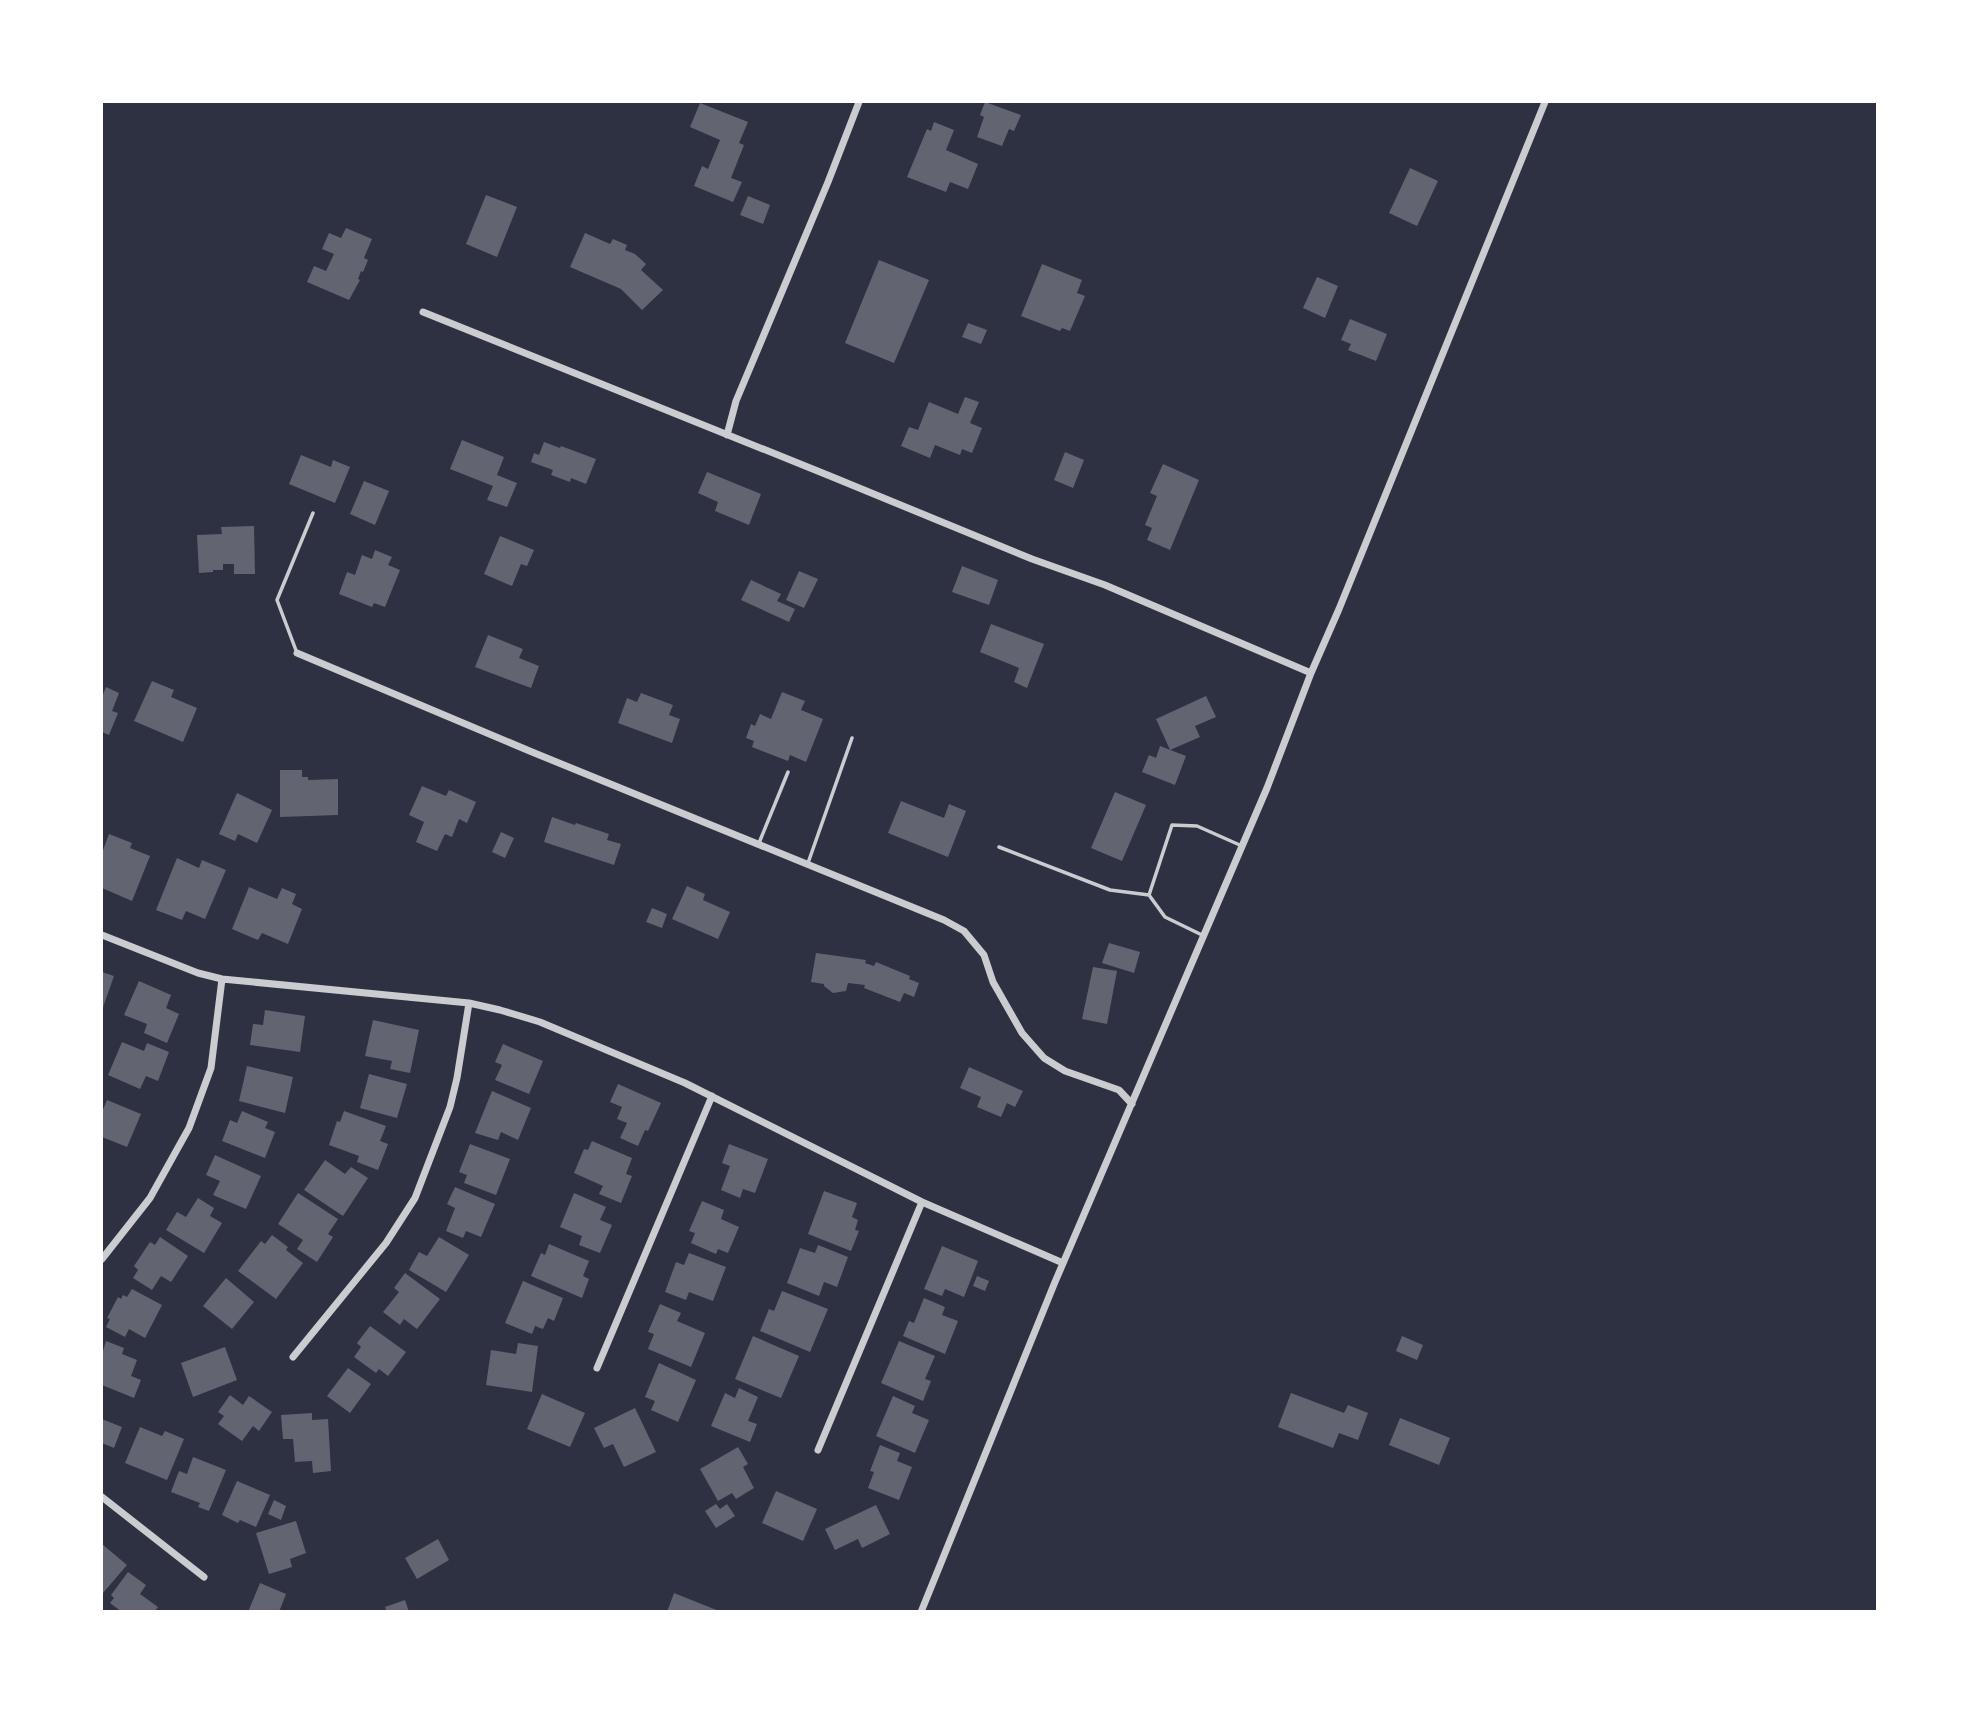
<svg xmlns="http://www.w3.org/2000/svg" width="1979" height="1713" font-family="Rubik,sans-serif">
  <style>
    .building { fill: #626471 }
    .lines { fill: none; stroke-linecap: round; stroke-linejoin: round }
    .service { stroke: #caccd0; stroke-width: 3.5 }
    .minor { stroke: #caccd0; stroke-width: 7 }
  </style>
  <rect width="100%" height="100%" fill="#2d3142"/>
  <path class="building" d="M985 102 1021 115 1014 131 1009 129 1002 146 977 137 984 117 980 115Z
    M700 103 748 122 739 143 744 145 731 178 742 182 733 202 694 186 702 166 708 169 720 140 690 127Z
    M934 122 954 130 946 150 978 164 968 189 950 182 946 192 907 177 927 129 931 131Z
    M1410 168 1438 181 1417 226 1389 213Z
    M486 195 517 207 497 257 466 244Z
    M748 196 770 205 763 224 740 215Z
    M346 228 372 239 364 258 368 260 363 272 361 271 358 279 360 280 349 300 307 282 314 266 326 271 334 254 322 249 329 233 341 238Z
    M585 233 610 244 613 239 627 245 625 250 635 254 646 264 641 270 663 290 642 310 621 289 570 267Z
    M879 260 929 280 894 363 845 343Z
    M1042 264 1082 280 1077 293 1085 296 1070 331 1062 328 1060 331 1021 316Z
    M1317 277 1338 286 1325 318 1303 308Z
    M1350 319 1387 334 1376 361 1348 350 1351 344 1341 340Z
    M968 323 987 330 981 344 962 337Z
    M965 397 979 402 970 423 982 428 972 453 962 449 960 455 935 445 930 458 901 446 909 427 918 430 929 402 958 414Z
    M462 440 504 457 497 475 517 483 507 507 487 500 493 486 450 469Z
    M544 442 560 448 561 446 596 459 586 484 571 478 570 482 551 475 553 470 531 462 534 453 539 455Z
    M1065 452 1084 460 1073 488 1054 480Z
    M301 455 331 467 333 460 350 467 335 503 289 484Z
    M1163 464 1199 480 1170 550 1147 540 1152 528 1145 525 1157 496 1150 493Z
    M707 472 761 494 749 525 715 511 718 502 698 493Z
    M364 481 389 491 375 525 350 514Z
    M254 526 255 574H234V564H223V570H213V572L199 573 197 535 222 534 221 527Z
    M500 536 534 550 527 566 521 564 512 586 484 574Z
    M375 550 392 557 388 565 400 570 385 607 374 603 372 607 339 594 347 572 355 575 362 555 372 559Z
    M962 566 998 580 989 605 952 592Z
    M799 571 818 579 804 608 786 600Z
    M751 580 781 594 777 601 795 609 789 622 741 600Z
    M991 624 1044 644 1027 688 1014 682 1019 668 980 652Z
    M488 635 523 649 519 658 539 666 531 688 475 667Z
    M152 681 174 690 171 697 197 708 183 742 134 721Z
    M106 687 119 693 112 711 118 713 109 735 102 732V697Z
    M782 692 805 701 801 710 823 719 806 762 790 755 788 761 752 747 754 741 746 738 751 724 755 726 760 714 771 719Z
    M641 693 673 705 669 715 680 719 672 743 618 723 627 698 637 702Z
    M1206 696 1216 717 1195 726 1200 737 1170 750 1156 719Z
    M1160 746 1186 756 1175 785 1142 772 1149 755 1156 758Z
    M280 770H302V777H308V780L338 779V815L280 817Z
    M422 786 446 796 449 790 476 802 467 823 459 819 452 837 445 834 437 851 416 842 424 822 409 815Z
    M1115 792 1146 805 1122 861 1091 848Z
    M237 793 272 810 257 843 238 834 235 841 219 834Z
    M901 801 944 818 949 804 966 811 948 857 888 833Z
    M552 817 575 825 576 823 609 834 607 840 621 844 614 865 544 842Z
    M501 832 514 838 505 858 492 852Z
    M109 834 132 843 130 848 150 856 132 901 102 888V853Z
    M177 858 199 868 202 860 226 870 205 919 186 911 182 920 156 910Z
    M687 886 705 894 703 900 730 912 718 939 672 919Z
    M249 887 277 899 282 888 296 894 292 904 302 909 288 944 262 933 258 940 232 929Z
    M652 908 667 914 662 928 646 922Z
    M1109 943 1140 952 1134 973 1102 963Z
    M816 953 866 960 865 963 874 966 876 962 910 976 909 979 919 983 914 997 904 993 900 1002 864 988 865 985 848 983 846 991 833 993 824 986V984L811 982Z
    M1093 967 1117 971 1107 1024 1082 1019Z
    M102 972 114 976 102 1010Z
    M139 981 171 995 166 1008 179 1014 167 1043 144 1033 147 1024 124 1015Z
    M265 1010 305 1016 300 1052 250 1045 253 1024 263 1025Z
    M373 1020 419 1030 410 1073 390 1069 392 1061 365 1056Z
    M122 1042 144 1051 147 1043 169 1052 158 1081 146 1076 140 1089 108 1075Z
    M503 1044 543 1061 529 1094 495 1080 502 1065 495 1062Z
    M247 1066 293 1077 285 1113 239 1101Z
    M969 1067 1023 1091 1015 1107 1007 1103 1001 1117 977 1107 981 1097 960 1088Z
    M369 1074 407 1084 397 1118 360 1108Z
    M618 1084 661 1103 648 1131 645 1130 638 1146 620 1138 627 1123 617 1119 622 1107 610 1102Z
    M492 1091 531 1108 518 1140 501 1132 498 1140 475 1133Z
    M107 1100 141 1114 127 1147 102 1137V1112Z
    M242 1111 268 1122 265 1128 275 1132 265 1158 222 1141 230 1120 237 1123Z
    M344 1111 386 1126 380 1141 388 1144 378 1170 357 1162 359 1156 329 1145 337 1121 340 1122Z
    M592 1141 632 1158 626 1174 632 1176 621 1203 599 1194 603 1186 574 1173 584 1149 588 1150Z
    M470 1144 510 1159 496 1195 464 1183 467 1175 459 1172Z
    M729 1144 768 1159 755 1193 743 1189 740 1198 721 1190 730 1166 722 1163Z
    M215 1155 261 1176 246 1209 213 1195 220 1181 206 1175Z
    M325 1160 345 1174 351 1167 368 1178 343 1216 304 1190Z
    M455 1187 495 1204 481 1237 466 1231 463 1238 446 1231 455 1208 447 1204Z
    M824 1191 857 1203 852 1217 858 1220 855 1230 859 1231 851 1251 808 1234Z
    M298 1193 338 1219 328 1234 333 1237 317 1262 297 1249 303 1240 278 1224Z
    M574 1193 606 1207 600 1220 612 1225 600 1253 579 1245 582 1236 560 1227Z
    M198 1198 214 1208 210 1216 222 1223 204 1253 166 1230 177 1212 186 1217Z
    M702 1201 724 1210 721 1219 739 1227 728 1253 718 1249 716 1254 691 1243 695 1233 689 1231Z
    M272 1235 288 1247 286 1250 303 1263 276 1299 238 1271 261 1241 265 1244Z
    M160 1237 188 1256 171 1282 161 1276 152 1290 133 1278 138 1270 134 1266 150 1242 155 1245Z
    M439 1237 469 1255 446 1292 409 1270 419 1252 427 1256Z
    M549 1244 589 1261 583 1276 589 1279 582 1298 531 1276 541 1253 545 1255Z
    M818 1245 848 1257 837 1287 824 1282 819 1296 787 1283 800 1248 815 1253Z
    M942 1246 978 1261 964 1297 945 1289 942 1296 924 1289Z
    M689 1253 726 1267 713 1301 689 1292 686 1300 665 1292 676 1262 684 1265Z
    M405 1273 440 1299 417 1329 404 1319 400 1325 383 1312 399 1292 394 1288Z
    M977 1276 989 1281 985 1291 973 1286Z
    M226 1278 254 1302 232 1329 203 1306Z
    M523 1281 563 1298 554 1321 548 1318 543 1329 535 1326 532 1334 505 1323Z
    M132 1289 162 1305 145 1338 129 1329 125 1337 106 1327 110 1319 107 1318 118 1297 121 1299 123 1295 127 1297Z
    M782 1291 828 1309 810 1352 760 1331 769 1309 774 1311Z
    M924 1298 945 1307 942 1315 958 1321 945 1354 903 1336 909 1321 914 1323Z
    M660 1304 681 1313 677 1321 705 1333 691 1367 648 1349 654 1334 648 1332Z
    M370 1326 406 1352 388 1376 379 1369 376 1373 354 1357 361 1347 357 1343Z
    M753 1336 799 1356 781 1398 735 1379Z
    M1402 1336 1423 1345 1417 1360 1396 1351Z
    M106 1341 124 1348 122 1354 137 1360 131 1376 141 1380 134 1398 102 1385V1354Z
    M899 1341 935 1356 925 1379 931 1381 923 1401 881 1383Z
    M518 1343 538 1346 532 1392 486 1385 491 1350 516 1354Z
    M225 1347 237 1380 193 1397 181 1363Z
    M659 1363 696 1380 678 1422 651 1410 655 1401 645 1397Z
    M348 1368 371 1384 350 1413 327 1396Z
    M739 1388 758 1397 748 1421 757 1424 750 1442 711 1426 725 1393 735 1398Z
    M1291 1393 1344 1413 1348 1405 1368 1413 1358 1440 1339 1433 1333 1448 1278 1427Z
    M542 1394 585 1413 570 1447 527 1429Z
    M230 1395 243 1405 249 1396 272 1412 259 1431 253 1426 242 1441 218 1424 224 1416 218 1412Z
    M893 1396 915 1406 912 1413 929 1420 915 1453 876 1436Z
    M635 1408 656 1452 624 1467 613 1444 604 1448 594 1428Z
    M312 1413V1420L328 1419 331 1471 313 1473 312 1461 295 1462 293 1439H283L281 1415Z
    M1400 1418 1450 1438 1439 1465 1389 1445Z
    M102 1419 122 1427 114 1448 102 1443Z
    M140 1427 162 1436 165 1431 184 1439 167 1480 125 1463Z
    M880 1445 900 1453 897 1461 912 1467 899 1500 868 1488 874 1472 870 1471Z
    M738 1447 748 1464 743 1467 754 1488 736 1499 732 1493 718 1501 700 1469Z
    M193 1457 226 1470 209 1511 198 1507 200 1503 171 1492 179 1471 187 1474Z
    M237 1481 270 1495 256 1527 240 1520 238 1523 222 1515Z
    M776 1491 817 1509 803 1541 762 1523Z
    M274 1500 286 1506 281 1520 268 1514Z
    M716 1504 720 1509 727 1504 735 1516 716 1528 705 1511Z
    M876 1505 890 1534 862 1548 858 1539 835 1550 825 1529Z
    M296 1521 306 1553 290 1559 292 1567 269 1574 256 1533Z
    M438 1539 449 1560 417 1579 405 1558Z
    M102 1544 127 1565 103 1593 102 1592Z
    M128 1572 146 1585 140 1594 158 1607 154 1612H122L110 1603 114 1598 111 1595Z
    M260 1583 286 1594 279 1612H248Z
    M674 1593 719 1611V1612H667Z
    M405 1600 409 1612H387L385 1607Z"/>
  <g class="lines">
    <path class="service" d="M297 653 277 600 313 513
      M759 843 788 772
      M999 847 1110 890 1149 895
      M808 863 852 738
      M1202 935 1165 917 1149 895 1172 825 1197 826 1242 846"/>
    <path class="minor" d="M423 312 830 476 1032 559 1105 585 1311 673
      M727 435 736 401 828 182 859 102H858
      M297 653 532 752 944 920 964 931 984 955 993 982 1022 1033 1044 1058 1065 1071 1119 1090 1132 1104
      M102 935 198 973 222 979 469 1003 500 1010 540 1022 685 1083 922 1202 1063 1263
      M102 1259 150 1198 189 1128 211 1068 222 979
      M293 1357 386 1243 415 1198 450 1107 457 1078 469 1003
      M597 1368 712 1096
      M818 1450 922 1202
      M102 1497 204 1577
      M921 1612 1055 1282 1267 788 1311 673 1339 609 1545 102"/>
  </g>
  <rect width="1979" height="1713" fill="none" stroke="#ffffff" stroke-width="206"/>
</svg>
